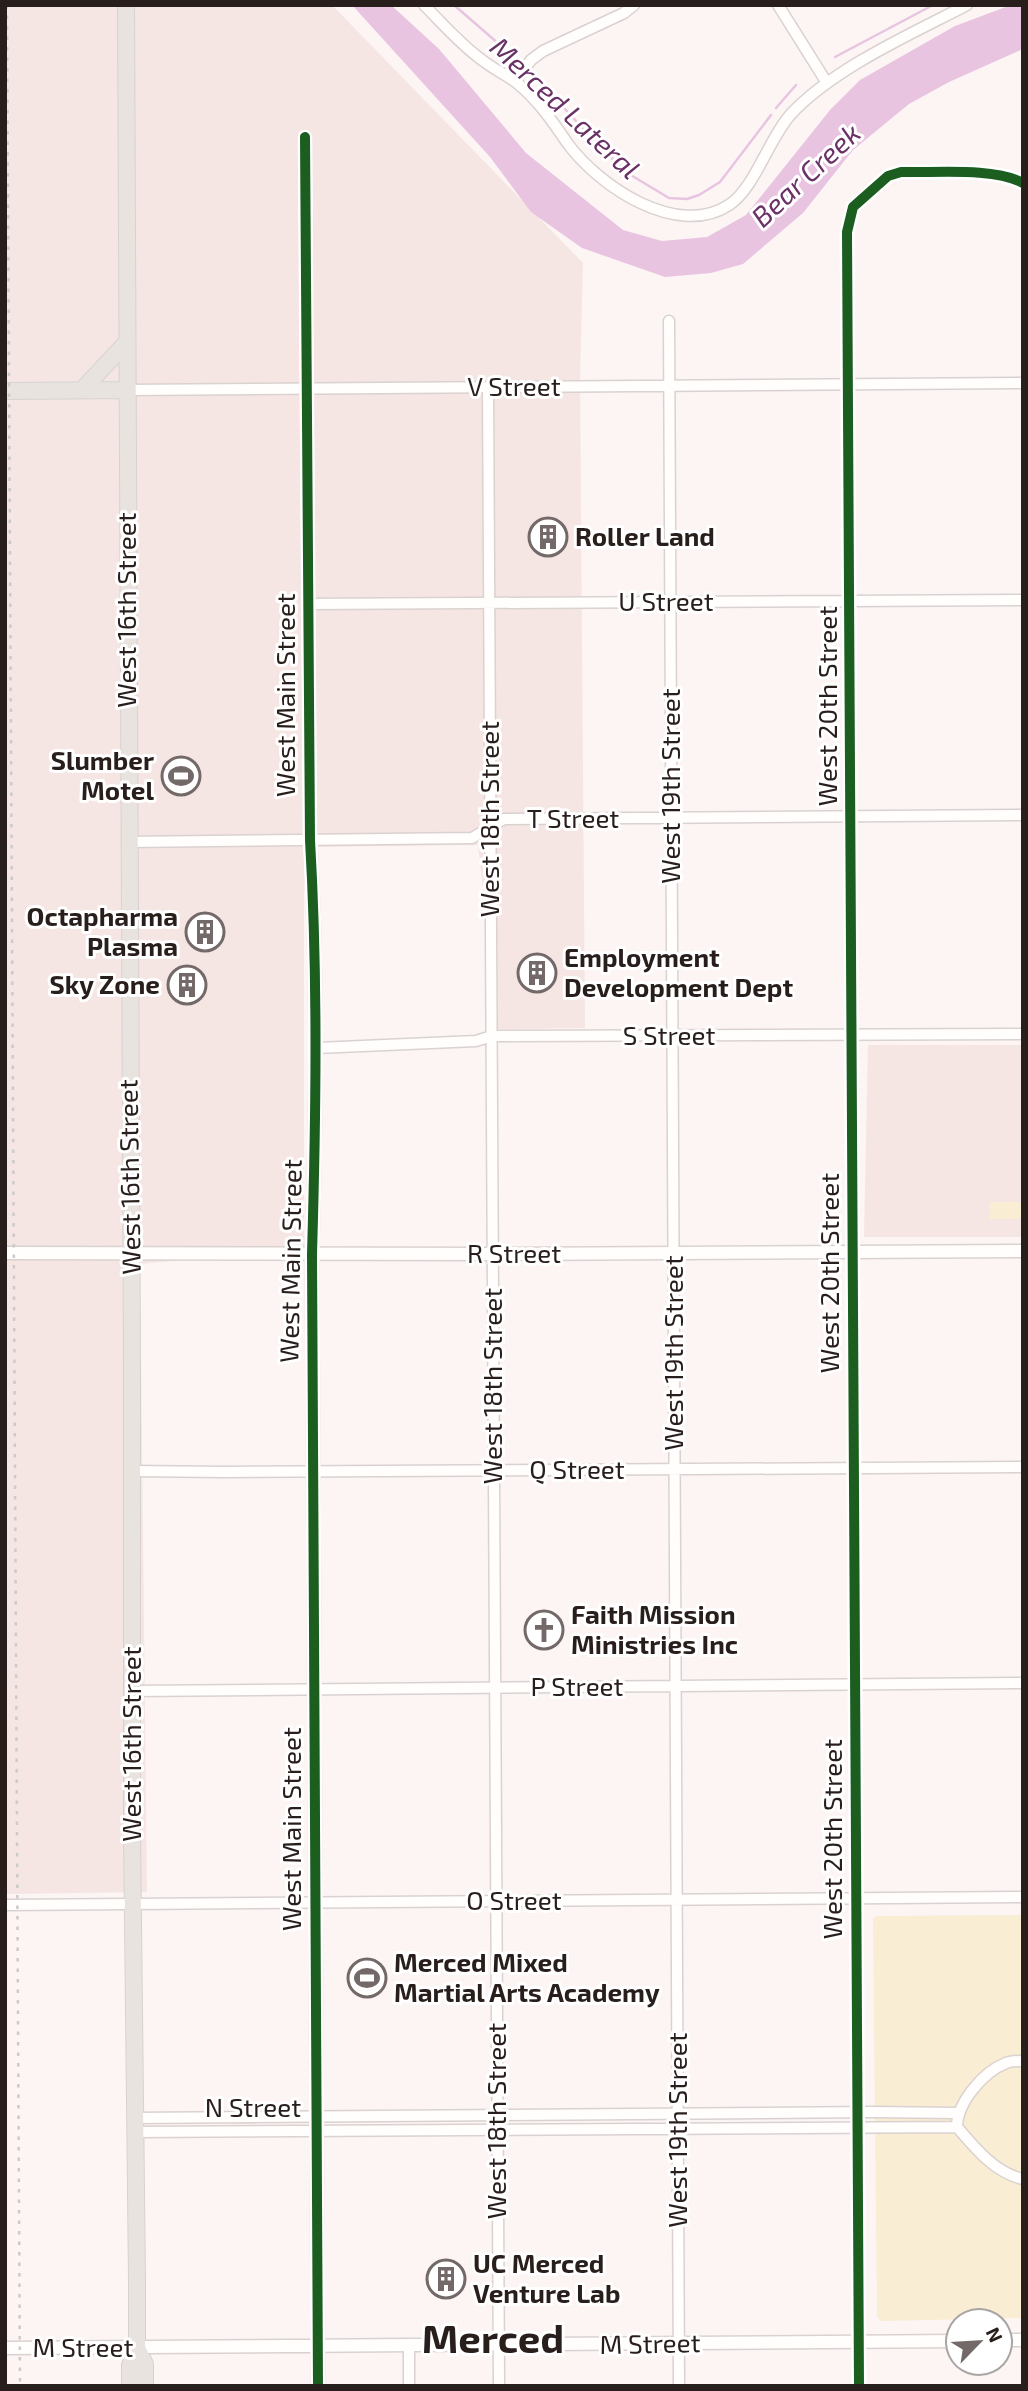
<svg xmlns="http://www.w3.org/2000/svg" width="1028" height="2391" font-family="'Exo 2',sans-serif">
  <style>
    .built { fill: #f5e6e3 }
    .green { fill: #f9edd3 }
    .water { fill: #e8c4e1 }
    .lines { fill: none; stroke-linecap: round; stroke-linejoin: round }
    .stream { stroke: #e8c4e1; stroke-width: 2.5 }
    .minor-casing { stroke: #dad2d0; stroke-width: 13 }
    .tertiary-casing { stroke: #dad2d0; stroke-width: 15 }
    .primary-casing { stroke: #d7d2d2; stroke-width: 18 }
    .minor { stroke: #fffefd; stroke-width: 10 }
    .tertiary { stroke: #fffefd; stroke-width: 12 }
    .primary { stroke: #e9e3df; stroke-width: 16 }
    .rail { stroke: #cccaca; stroke-width: 2.5; stroke-dasharray: 3.5 7; stroke-linecap: butt }
    .cycleway-casing { stroke: #fff; stroke-width: 15 }
    .cycleway { stroke: #1b5e20; stroke-width: 10 }
    .labels { text-anchor: middle; stroke-width: 6; stroke-linejoin: round; paint-order: stroke }
    .street-label { font-size: 26px; fill: #281e1c; stroke: #fff }
    .poi-label { font-size: 26px; font-weight: bold; fill: #281e1c; stroke: #fff; text-anchor: start }
    .water-label { font-size: 28px; font-style: italic; fill: #6a3166; stroke: #fff }
    .town-label { font-size: 40px; font-weight: bold; fill: #281e1c; stroke: #fff }
  </style>
  <rect width="100%" height="100%" fill="#fcf5f4"/>
  <path class="built" d="M5 5H332L583 263 580 377 585 1028 498 1029 478 845 304 847V1248L140 1264 147 1892 5 1894Z
    M868 1045H1023V1237H864Z"/>
  <path class="green" d="M989 1202H1023V1219H990Z
    M1023 1915V2318L881 2321 877 2316 873 1918 877 1916Z"/>
  <path class="water" d="M352 5H391L439 49 526 153 623 230 662 241 707 237 746 215 830 110 860 80 955 26 1011 5H1023V49L949 82 909 104 853 150 803 213 743 264 711 273 665 277 582 248 531 212 490 157Z"/>
  <g class="lines">
    <path class="stream" d="M454 5 523 65
      M835 57 933 5
      M528 69 601 148 629 174 669 198 687 199 699 195 720 182 771 115
      M776 108 796 85"/>
    <defs>
      <path id="minor" d="M424 5C443 24 460 44 482 60 493 69 507 75 517 83 538 100 553 122 568 144 599 186 677 239 729 205 755 188 769 138 791 114 834 68 911 34 967 5
        M778 5 827 83
        M515 81 531 60 543 51 624 13 634 5
        M669 321 679 2386
        M488 387 499 2386
        M126 390 1023 383
        M309 604 1023 600
        M128 842 472 838 504 819 1023 815
        M317 1048 476 1041 492 1036 1023 1034
        M132 1471 224 1472 1023 1467
        M132 1691 1023 1683
        M5 1905 1023 1897
        M1023 2061C1018 2061 1011 2061 1006 2063 983 2072 957 2103 957 2127 975 2148 995 2173 1023 2179
        M135 2118 872 2112 957 2113
        M136 2132 957 2127
        M409 2346V2386
        M859 2386 847 232 853 207 888 176 901 172C935 173 994 167 1023 183"/>
      <path id="tertiary" d="M305 137 310 840C318 978 316 1116 312 1254L318 2386
        M5 1253 492 1254 1023 1251
        M1000 2340H1023
        M5 2348 958 2341"/>
      <path id="primary" d="M126 5 132 1366V1831L137 2281V2348L130 2365V2386
        M82 390 126 343
        M5 391 126 390
        M137 2348 145 2364V2386"/>
    </defs>
    <use href="#minor" class="minor-casing"/>
    <use href="#tertiary" class="tertiary-casing"/>
    <use href="#primary" class="primary-casing"/>
    <use href="#minor" class="minor"/>
    <use href="#tertiary" class="tertiary"/>
    <use href="#primary" class="primary"/>
    <path class="rail" d="M7 5 20 2386"/>
    <defs>
      <path id="cycleway" d="M305 137 310 840C318 978 316 1116 312 1254L318 2386
        M859 2386 847 232 853 207 888 176 901 172C935 173 994 167 1023 183"/>
    </defs>
    <use href="#cycleway" class="cycleway-casing"/>
    <use href="#cycleway" class="cycleway"/>
  </g>
  <defs>
    <symbol id="building-ring" viewBox="-11 -11 22 22"><circle r="9.5" fill="#fff" stroke="#726968" stroke-width="1.5"/><path d="M-4-6H4V6H1V3H-1V6H-4ZM-2.5-4.3h1.7v1.8h-1.7ZM.8-4.3h1.7v1.8H.8ZM-2.5-1h1.7V.8h-1.7ZM.8-1h1.7V.8H.8Z" fill="#726968"/></symbol>
    <symbol id="stadium-ring" viewBox="-11 -11 22 22"><circle r="9.5" fill="#fff" stroke="#726968" stroke-width="1.5"/><path d="M0-5a6.5 5 0 1 0 0 10a6.5 5 0 1 0 0-10ZM-3.5-1.8h7v3.6h-7Z" fill="#726968"/></symbol>
    <symbol id="church-ring" viewBox="-11 -11 22 22"><circle r="9.5" fill="#fff" stroke="#726968" stroke-width="1.5"/><path d="M-1.2-6h2.4v3.5h3.3v2.4h-3.3V6h-2.4V-.1h-3.3v-2.4h3.3Z" fill="#726968"/></symbol>
  </defs>
  <g fill-rule="evenodd">
    <use href="#building-ring" x="526" y="515" width="44" height="44"/>
    <use href="#stadium-ring" x="159" y="754" width="44" height="44"/>
    <use href="#building-ring" x="183" y="910" width="44" height="44"/>
    <use href="#building-ring" x="515" y="951" width="44" height="44"/>
    <use href="#building-ring" x="165" y="963" width="44" height="44"/>
    <use href="#church-ring" x="522" y="1608" width="44" height="44"/>
    <use href="#stadium-ring" x="345" y="1956" width="44" height="44"/>
    <use href="#building-ring" x="424" y="2257" width="44" height="44"/>
  </g>
  <g class="labels">
    <g class="street-label">
      <text x="514" y="396">V Street</text>
      <text x="666" y="611">U Street</text>
      <text transform="translate(127 610) rotate(-90)" y="9">West 16th Street</text>
      <text transform="translate(286 695) rotate(-90)" y="9">West Main Street</text>
      <text transform="translate(828 706) rotate(-90)" y="9">West 20th Street</text>
      <text transform="translate(671 786) rotate(-90)" y="9">West 19th Street</text>
      <text transform="translate(490 819) rotate(-90)" y="9">West 18th Street</text>
      <text x="573" y="828">T Street</text>
      <text x="669" y="1045">S Street</text>
      <text transform="translate(130 1177) rotate(-91)" y="9">West 16th Street</text>
      <text x="514" y="1263">R Street</text>
      <text transform="translate(291 1261) rotate(-89)" y="9">West Main Street</text>
      <text transform="translate(830 1273) rotate(-90)" y="9">West 20th Street</text>
      <text transform="translate(674 1353) rotate(-90)" y="9">West 19th Street</text>
      <text transform="translate(493 1386) rotate(-90)" y="9">West 18th Street</text>
      <text x="577" y="1479">Q Street</text>
      <text x="577" y="1696">P Street</text>
      <text transform="translate(132 1744) rotate(-90)" y="9">West 16th Street</text>
      <text transform="translate(292 1829) rotate(-90)" y="9">West Main Street</text>
      <text transform="translate(833 1839) rotate(-90)" y="9">West 20th Street</text>
      <text x="514" y="1910">O Street</text>
      <text x="253" y="2117">N Street</text>
      <text transform="translate(497 2121) rotate(-90)" y="9">West 18th Street</text>
      <text transform="translate(678 2130) rotate(-90)" y="9">West 19th Street</text>
      <text transform="translate(650 2344) rotate(-1)" y="9">M Street</text>
      <text x="83" y="2357">M Street</text>
    </g>
    <g class="poi-label">
      <text x="575" y="546">Roller Land</text>
      <text x="154" y="770" text-anchor="end">Slumber<tspan x="154" dy="30">Motel</tspan></text>
      <text x="178" y="926" text-anchor="end">Octapharma<tspan x="178" dy="30">Plasma</tspan></text>
      <text x="564" y="967">Employment<tspan x="564" dy="30">Development Dept</tspan></text>
      <text x="160" y="994" text-anchor="end">Sky Zone</text>
      <text x="571" y="1624">Faith Mission<tspan x="571" dy="30">Ministries Inc</tspan></text>
      <text x="394" y="1972">Merced Mixed<tspan x="394" dy="30">Martial Arts Academy</tspan></text>
      <text x="473" y="2273">UC Merced<tspan x="473" dy="30">Venture Lab</tspan></text>
    </g>
    <g class="water-label">
      <text transform="translate(565 108) rotate(43)" y="10">Merced Lateral</text>
      <text transform="translate(806 175) rotate(-43)" y="10">Bear Creek</text>
    </g>
    <g class="town-label">
      <text x="493" y="2353">Merced</text>
    </g>
  </g>
  <rect width="1028" height="2391" fill="none" stroke="#281e1c" stroke-width="14"/>
  <g transform="translate(979 2342) rotate(65)"><circle r="33" fill="#ffffff" stroke="#a9a5a4" stroke-width="2"/>
  <path d="M0-5L12 26L0 18L-12 26Z" fill="#726968"/>
  <text y="-10" font-size="19" font-weight="bold" text-anchor="middle" fill="#281e1c">N</text>
  </g>
</svg>
